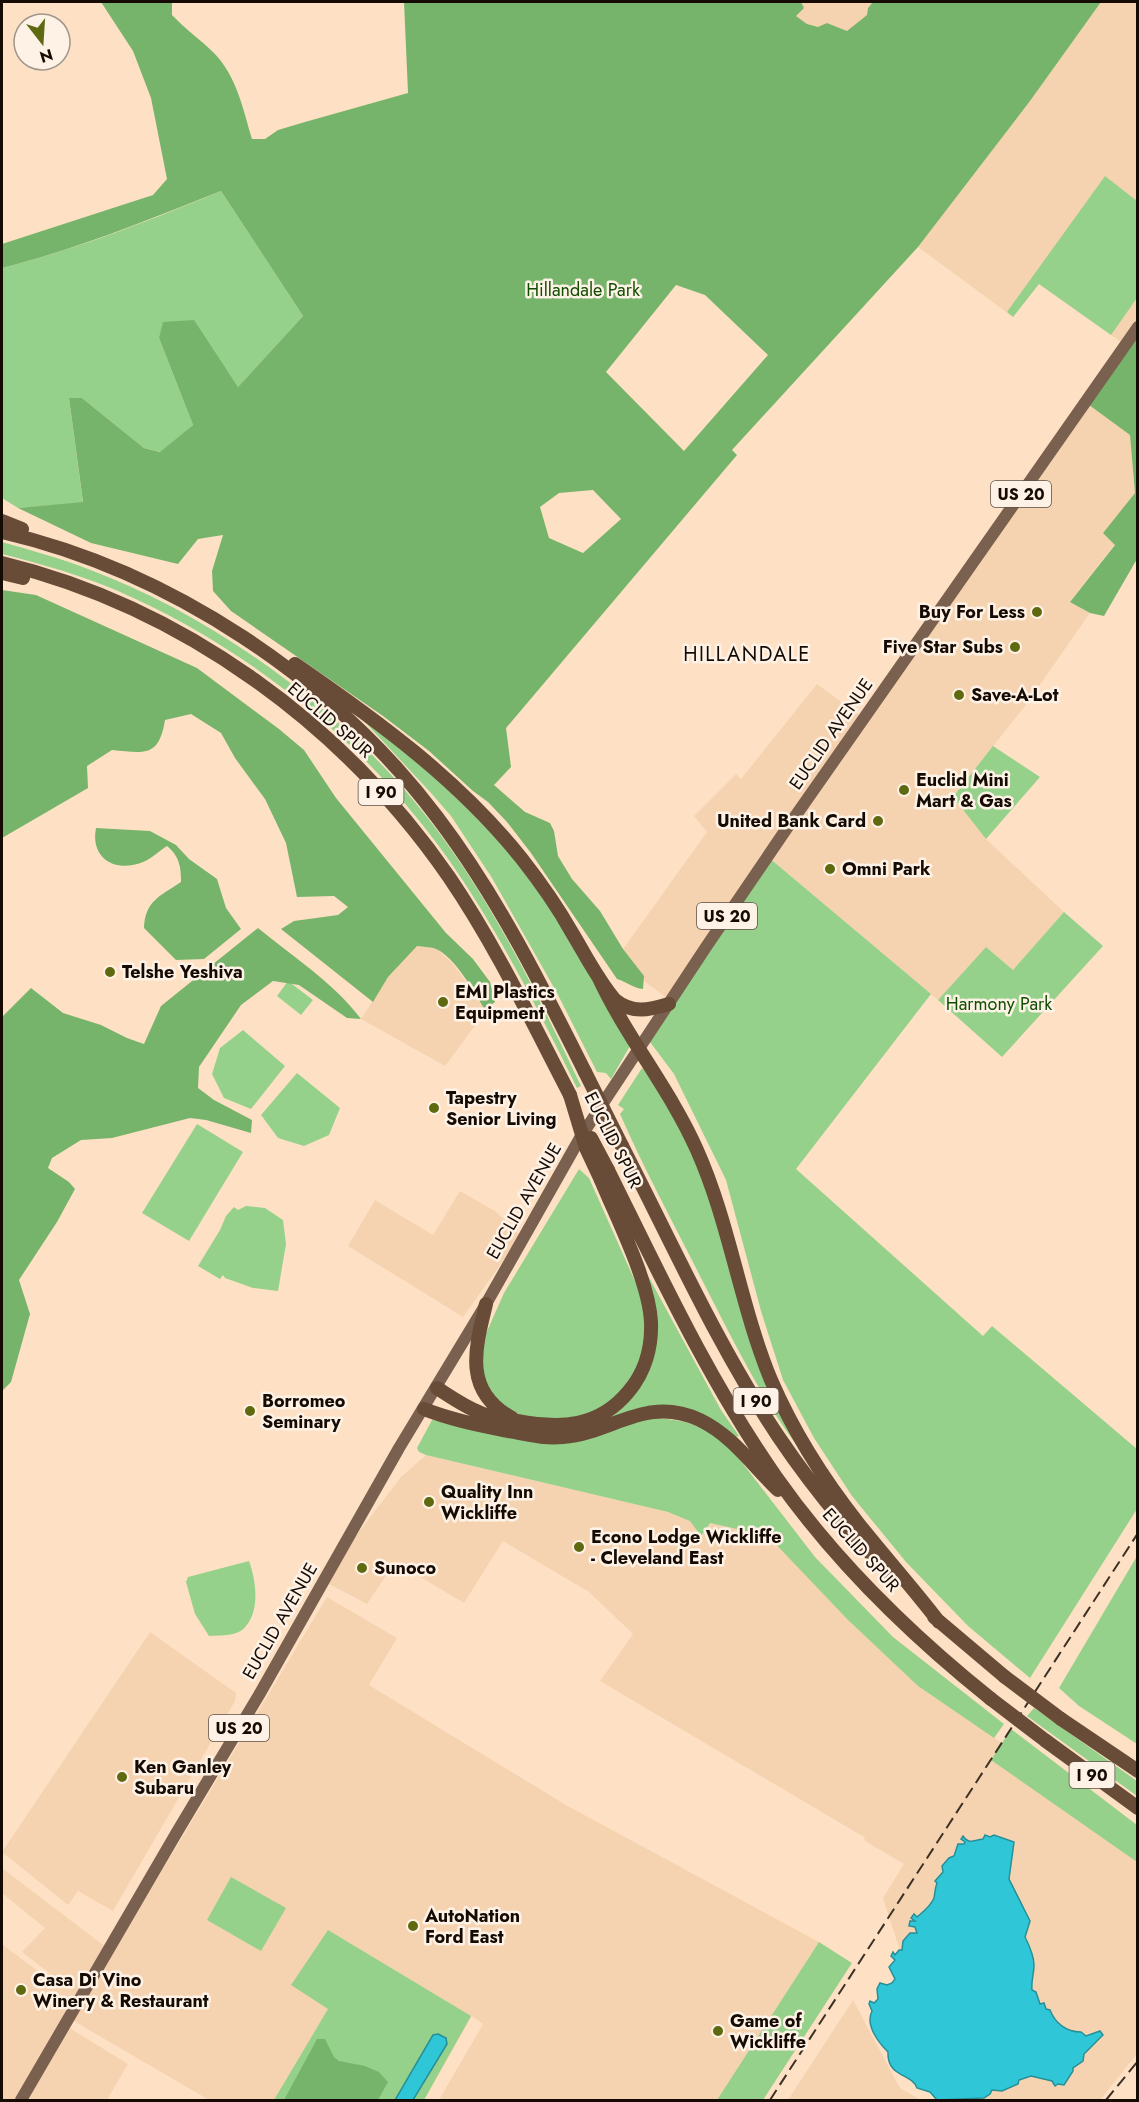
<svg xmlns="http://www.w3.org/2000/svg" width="1139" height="2102" font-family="Jost,sans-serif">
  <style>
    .built { fill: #f5d3b1 }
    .green { fill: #96d18b }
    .forest { fill: #77b46b; fill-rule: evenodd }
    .water { fill: #2fc7d7; stroke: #278f97; stroke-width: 1.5 }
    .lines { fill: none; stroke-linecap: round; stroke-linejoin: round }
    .primary { stroke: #7a614f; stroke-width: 12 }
    .highway { stroke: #684c37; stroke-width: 14 }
    .rail { stroke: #3d3024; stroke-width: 2; stroke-dasharray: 12 6; stroke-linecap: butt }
    .highway-bridge { stroke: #684c37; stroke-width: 14 }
    .poi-dot { fill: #5e6910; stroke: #fef2e6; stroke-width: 2 }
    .labels { text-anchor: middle; stroke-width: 5; stroke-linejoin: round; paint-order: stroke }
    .shield { fill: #fef2e6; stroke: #5b5047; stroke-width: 1.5 }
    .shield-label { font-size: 16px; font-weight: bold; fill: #150b03 }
    .park-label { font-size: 18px; fill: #0f4d00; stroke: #fef2e6 }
    .poi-label { font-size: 18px; font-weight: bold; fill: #150b03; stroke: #fef2e6; text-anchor: start }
    .street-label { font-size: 18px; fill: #150b03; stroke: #fef2e6 }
    .neighbourhood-label { font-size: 20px; letter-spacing: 1.5px; fill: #150b03; stroke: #fef2e6 }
  </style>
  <rect width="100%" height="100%" fill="#fee1c4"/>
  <path class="built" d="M798 2H885L847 31 827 23 818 28 807 24 796 16Z
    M1101 2H1137L1138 327 1125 345 1039 284 1013 317 918 247 1030 101Z
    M1085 402 1130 435 1135 493 1103 533 1115 544 1070 601 1090 613 1025 706 953 797 986 839 1064 912 1013 970 986 947 938 1000 768 857 671 1001 644 981 623 949 707 832 694 816 736 774 741 779 817 684 863 718Z
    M416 946 437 949 451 962 473 990 485 1010 489 1007 445 1066 361 1019 388 977Z
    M460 1191 495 1211 521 1236 463 1317 348 1246 375 1200 433 1235Z
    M426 1455 769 1536 848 1620 918 1686 1002 1743 992 1759 1137 1862V2054L1100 2100H948L883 1898 904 1864 865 1841 864 1837 600 1681 633 1634 589 1592 503 1541 464 1603 395 1562 367 1604 327 1583 355 1537 401 1477Z
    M327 1597 397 1638 369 1685 566 1805 819 1942 717 2100H439L483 2024 472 2016 424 2100H209L72 2020Z
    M150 1632 236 1693 235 1701 113 1911 78 1891 68 1905 2 1852Z
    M2 1868 107 1948 18 2100H2V1947L3 1945 46 1977 49 1973 22 1952 45 1928 2 1893Z
    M853 2000 900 2088 921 2100H788Z
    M68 2027 128 2064 107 2100H25Z"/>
  <path class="green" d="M1105 176 1137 201V298L1111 335 1039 284 1013 317 1007 312Z
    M221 191 303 316 238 387 220 361 159 338 193 425 161 452 144 448 82 398H69L83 503 18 508 2 498V268C77 249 149 221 221 191Z
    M2 542C30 550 60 558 88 569 209 614 332 702 414 801 485 886 534 987 581 1086L577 1088C538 1009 497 928 446 856 363 740 248 648 118 591 81 575 41 564 2 554Z
    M364 721 378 730C406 753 437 776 462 801 533 871 585 958 630 1046L611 1079 606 1073 597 1072 557 993 492 878 451 816 431 793Z
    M993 746 1040 777 986 839 953 797Z
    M768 857 931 994 796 1169 983 1336 992 1326 1137 1449V1509L1030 1678 968 1626 906 1562 852 1496 814 1438 783 1380 761 1311 726 1180 674 1074 647 1038Z
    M1064 912 1103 946 1002 1057 938 1000 986 947 1013 970Z
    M288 981 313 1000 301 1015 277 996Z
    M243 1030 285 1066 251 1109 224 1098 212 1074 220 1048Z
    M642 1068 647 1072 692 1150 799 1448C760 1397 732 1338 703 1282 675 1226 645 1171 620 1114L624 1109 618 1105Z
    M297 1073 340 1108 329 1135 304 1146 278 1138 261 1115Z
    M197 1124 243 1152 189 1241 142 1213Z
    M579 1169 589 1178 643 1299 646 1342 641 1364 619 1393 599 1411 572 1421 531 1418 511 1413 496 1400 483 1376 480 1347 504 1293Z
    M246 1206 265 1208 283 1220 286 1244 278 1291 253 1288 225 1278 223 1275 220 1279 198 1266 220 1230 226 1216 234 1207 238 1210Z
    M646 1272 721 1410 739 1436 735 1437 682 1410 584 1430 594 1423 651 1358Z
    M647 1417C684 1420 696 1422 727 1443L815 1557 893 1637 1004 1724 994 1738 918 1686 848 1620 768 1536 710 1523 701 1536 690 1521 668 1512 426 1455 419 1452 417 1448 432 1420 457 1423Z
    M1137 1556V1744L1079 1706 1059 1688Z
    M249 1561C256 1580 260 1610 246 1626 238 1637 221 1635 209 1636L195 1614 186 1582 188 1577Z
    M1034 1708 1137 1781V1796L1027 1716Z
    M1011 1729 1137 1825V1862L991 1760Z
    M231 1877 286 1908 261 1951 207 1920Z
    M328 1930 471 2016 424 2100H274L328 2009 291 1985Z
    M819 1942 852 1963 763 2100H717Z"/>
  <path class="forest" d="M101 2H172V15C185 29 201 40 214 53 237 77 243 109 252 139H265L278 130 305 122 408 93 404 2H801L804 8 796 16 807 24 818 27 827 23 847 31 867 15 868 8 873 2H1101L1030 101 918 247 732 450 737 455 506 728 511 767 494 785 525 812 550 823 554 831 558 856 572 879 600 911 623 949 644 976 643 989C633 988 627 982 617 979L531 853 507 822 488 802 473 791 429 751 383 716 231 611 213 591 212 571 223 535 198 539 178 564 91 543 18 508 83 502 69 398H82L144 448 160 452 193 425 159 338 163 322 194 320 238 387 303 316 221 191C148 220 77 249 2 268V244L153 195 167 179 151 98 133 51ZM676 285 705 295 768 355 684 451 606 372ZM593 490 621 519 583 553 549 538 540 507 559 493Z
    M1137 327V559L1104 616 1090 613 1070 602 1115 545 1103 533 1135 493 1130 435 1085 402Z
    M2 590 36 595 197 668 279 729 304 750 336 798 446 933 473 959 490 982 495 1002 485 1010C475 993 455 957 436 949 431 947 422 947 417 946L388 977 373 1002 281 929 294 921 338 915 348 907 334 896 297 897 286 843 265 799 235 758 221 733 191 714 165 720C159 758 144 753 112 750L87 766 88 788 2 838Z
    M96 828 150 831 176 845 189 859 217 879 226 908 241 929 204 959 176 960 144 928C145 901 160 896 181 882 181 866 179 856 167 846 159 851 151 859 143 862 116 873 90 859 96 828Z
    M258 928C293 957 333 982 361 1019L347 1018 299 985 273 981 241 1005 199 1067 198 1088 214 1100 252 1120 251 1133 206 1120 190 1118 112 1138 81 1140 52 1158 48 1168 69 1182 75 1189 57 1222 19 1280 30 1314 11 1382 2 1391V1017L31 988 63 1013 101 1025 127 1038 144 1044 161 1006Z
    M317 2039H325L334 2057 339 2061 365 2066 379 2072 388 2082 378 2100H284Z"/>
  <path class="water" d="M985 1835 990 1837 994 1835 1014 1842 1009 1879 1030 1921 1025 1937C1029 1945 1034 1955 1034 1965 1034 1974 1031 1981 1032 1990L1036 1992 1040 2004 1044 2003 1046 2009 1050 2010C1055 2023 1066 2032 1081 2032L1086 2036 1100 2031 1103 2035 1084 2054 1083 2061 1073 2068V2071L1064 2085 1058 2084 1055 2086 1052 2081 1031 2076 1019 2080 1018 2084 1002 2091 992 2090 990 2094 984 2098 937 2100 930 2092 917 2088C912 2073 887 2078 888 2052 878 2042 865 2025 872 2011L869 2004 870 2001 874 2003 878 1999 877 1989 880 1983 887 1985 892 1983 895 1979 889 1967 895 1960 891 1956 893 1952 895 1955 899 1950H902L903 1941 910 1933H917L915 1927 909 1926 910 1921H915L911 1918 914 1914 917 1917C923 1912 931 1906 934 1898 935 1893 935 1888 937 1883L935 1881 943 1872 942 1866 949 1858 954 1856 958 1844H964L965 1842 961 1839 963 1836C969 1845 974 1840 983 1839Z
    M438 2034 446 2038 447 2044 413 2100H395L433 2035Z"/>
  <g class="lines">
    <path class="primary" d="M21 2100 177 1832 259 1695 399 1448 486 1304 580 1138 706 947 787 828 1138 327"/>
    <path class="highway" d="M2 521 22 529
      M2 532C170 571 333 679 437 817 497 896 541 984 585 1072
      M2 563C183 607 344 725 449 877 496 946 532 1022 570 1095
      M2 573 23 578
      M295 664C378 721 459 780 522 859 540 882 557 906 571 931 585 954 597 979 615 1000 632 1014 649 1010 669 1004
      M598 976C626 1037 670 1089 697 1150 730 1224 740 1305 771 1380 793 1431 824 1480 858 1523 885 1557 913 1588 939 1622
      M622 1146C672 1243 717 1345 778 1436 813 1488 853 1536 896 1581
      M608 1170C660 1275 709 1381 776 1477 835 1561 911 1635 991 1699
      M486 1304C475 1349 463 1391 512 1418
      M437 1388C451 1397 465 1407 481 1413 492 1418 505 1419 517 1421 560 1429 599 1428 629 1391 645 1372 652 1347 651 1322 649 1281 617 1219 601 1180
      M424 1409C452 1420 479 1425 508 1431 526 1434 544 1439 563 1437 613 1433 645 1395 700 1420 733 1436 753 1466 778 1490
      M934 1617 1005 1677
      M1061 1719 1138 1771
      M1046 1741 1138 1808"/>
    <path class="rail" d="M770 2100 1138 1533
      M1106 2100 1138 2061"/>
    <path class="highway-bridge" d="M585 1072 622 1146
      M570 1095 586 1148 601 1180
      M591 1138 608 1170
      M1005 1677 1061 1719
      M991 1699 1046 1741"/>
  </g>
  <g class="poi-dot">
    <circle cx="1037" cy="612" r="6"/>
    <circle cx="1015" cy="647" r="6"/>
    <circle cx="959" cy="695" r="6"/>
    <circle cx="904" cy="790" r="6"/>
    <circle cx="878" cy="821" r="6"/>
    <circle cx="830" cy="869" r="6"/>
    <circle cx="110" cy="972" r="6"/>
    <circle cx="443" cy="1002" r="6"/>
    <circle cx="434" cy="1108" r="6"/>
    <circle cx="250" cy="1411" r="6"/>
    <circle cx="429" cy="1502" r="6"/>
    <circle cx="579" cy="1547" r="6"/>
    <circle cx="362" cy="1568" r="6"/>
    <circle cx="122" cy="1777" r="6"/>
    <circle cx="413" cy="1926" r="6"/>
    <circle cx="21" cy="1990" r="6"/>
    <circle cx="718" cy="2031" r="6"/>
  </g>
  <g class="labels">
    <g class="shield">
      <rect x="991" y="481" width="60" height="26" rx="4.5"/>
      <rect x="358.5" y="779" width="45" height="26" rx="4.5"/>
      <rect x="697" y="903" width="60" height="26" rx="4.5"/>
      <rect x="733.5" y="1388" width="45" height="26" rx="4.5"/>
      <rect x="209" y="1715" width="60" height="26" rx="4.5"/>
      <rect x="1069.5" y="1762" width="45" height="26" rx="4.5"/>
    </g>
    <g class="shield-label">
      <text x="1021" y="500">US 20</text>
      <text x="381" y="798">I 90</text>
      <text x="727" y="922">US 20</text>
      <text x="756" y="1407">I 90</text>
      <text x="239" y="1734">US 20</text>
      <text x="1092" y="1781">I 90</text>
    </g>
    <g class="park-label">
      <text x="583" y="296">Hillandale Park</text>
      <text x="999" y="1010">Harmony Park</text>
    </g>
    <g class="poi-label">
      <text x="1025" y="618" text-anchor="end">Buy For Less</text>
      <text x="1003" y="653" text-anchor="end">Five Star Subs</text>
      <text x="971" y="701">Save-A-Lot</text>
      <text x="916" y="786">Euclid Mini<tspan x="916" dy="21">Mart &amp; Gas</tspan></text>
      <text x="866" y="827" text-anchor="end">United Bank Card</text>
      <text x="842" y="875">Omni Park</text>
      <text x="122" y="978">Telshe Yeshiva</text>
      <text x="455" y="998">EMI Plastics<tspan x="455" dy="21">Equipment</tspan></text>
      <text x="446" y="1104">Tapestry<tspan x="446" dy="21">Senior Living</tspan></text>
      <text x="262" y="1407">Borromeo<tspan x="262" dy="21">Seminary</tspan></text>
      <text x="441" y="1498">Quality Inn<tspan x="441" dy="21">Wickliffe</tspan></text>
      <text x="591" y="1543">Econo Lodge Wickliffe<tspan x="591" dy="21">- Cleveland East</tspan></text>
      <text x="374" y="1574">Sunoco</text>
      <text x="134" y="1773">Ken Ganley<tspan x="134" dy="21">Subaru</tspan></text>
      <text x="425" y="1922">AutoNation<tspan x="425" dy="21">Ford East</tspan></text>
      <text x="33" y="1986">Casa Di Vino<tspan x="33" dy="21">Winery &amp; Restaurant</tspan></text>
      <text x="730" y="2027">Game of<tspan x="730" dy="21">Wickliffe</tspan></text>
    </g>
    <g class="street-label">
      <text transform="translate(330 720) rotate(41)" y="6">EUCLID SPUR</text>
      <text transform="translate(831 734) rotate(-55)" y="6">EUCLID AVENUE</text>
      <text transform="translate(613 1140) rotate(63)" y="6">EUCLID SPUR</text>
      <text transform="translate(524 1201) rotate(-60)" y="6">EUCLID AVENUE</text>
      <text transform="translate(861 1550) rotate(48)" y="6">EUCLID SPUR</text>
      <text transform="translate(280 1621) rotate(-60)" y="6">EUCLID AVENUE</text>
    </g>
    <g class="neighbourhood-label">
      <text x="747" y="661">HILLANDALE</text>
    </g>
  </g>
  <rect width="1139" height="2102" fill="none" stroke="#150b03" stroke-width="6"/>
  <g transform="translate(42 42) rotate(163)"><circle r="28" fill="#fef2e6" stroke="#a1968b" stroke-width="1.5"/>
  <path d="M0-4.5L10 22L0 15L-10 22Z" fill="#5e6910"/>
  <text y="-9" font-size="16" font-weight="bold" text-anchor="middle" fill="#150b03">N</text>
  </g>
</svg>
